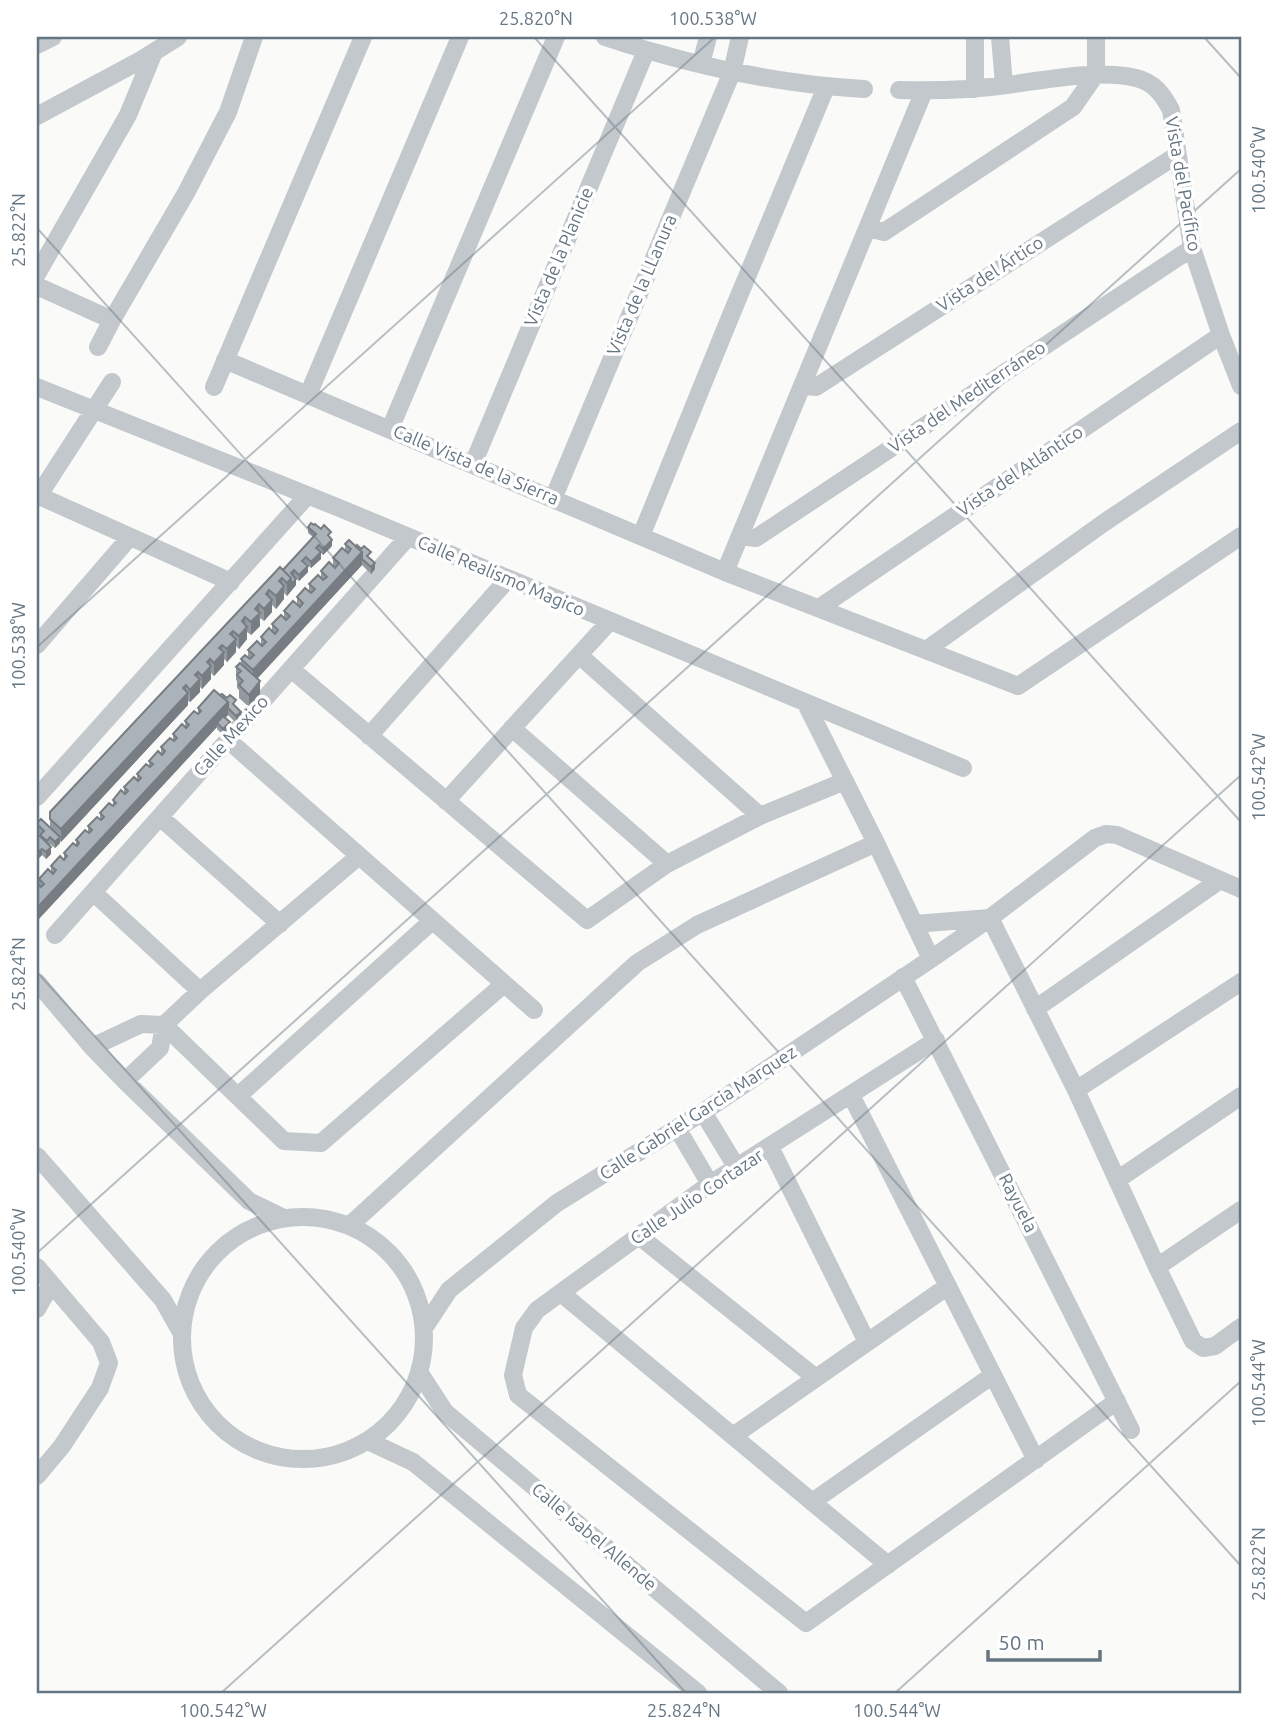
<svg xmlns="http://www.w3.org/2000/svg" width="1278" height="1730" font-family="Ubuntu,sans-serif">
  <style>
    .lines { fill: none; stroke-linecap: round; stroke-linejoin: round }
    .street { stroke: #c3c8cc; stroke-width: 18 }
    .wall { fill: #929a9f }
    .shaded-wall { fill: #777d82 }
    .building { fill: #aab3b9; stroke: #777d82; stroke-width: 2 }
    .ticks { fill: none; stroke: #657683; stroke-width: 2; stroke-opacity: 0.45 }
    .labels { text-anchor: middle; stroke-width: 7; stroke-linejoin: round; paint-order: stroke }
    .street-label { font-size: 18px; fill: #657683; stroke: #fff }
    .neatline { fill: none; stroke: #657683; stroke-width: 2.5 }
    .ticks-label { font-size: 18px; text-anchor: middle; fill: #657683 }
  </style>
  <rect width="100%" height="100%" fill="#fafaf8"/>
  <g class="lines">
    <path class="street" d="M605 37C689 65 775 84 864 89
      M975 37V89
      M1000 37 1004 85
      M37 45 53 37
      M701 64 708 37
      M899 90C935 91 971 90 1007 85 1046 80 1097 69 1136 78 1154 82 1163 95 1171 110L1192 248 1221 335 1241 386
      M37 116 141 60 178 37
      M868 228 884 232 1073 107 1096 74V37
      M37 274 128 115 154 52
      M37 286 112 320
      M98 347 112 320 186 193 228 112 254 37
      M225 360 725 572 1018 686 1241 536
      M802 385 816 387 1177 155
      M37 387 337 507 963 768
      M214 387 363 37
      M308 395 460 37
      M390 429 556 37
      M473 464 646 51
      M37 495 231 582
      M37 498 112 382
      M553 499 732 72 740 37
      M641 536 731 315 826 87
      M740 536 756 538 1192 248
      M725 572 924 91
      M819 608 1221 335
      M37 645 130 537
      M926 650 1105 522 1241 431
      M579 655 760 816
      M291 669 587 920 667 864 760 816 845 781
      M805 702 876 843 931 959
      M512 728 667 864
      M369 736 508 579
      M228 740 534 1010
      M37 797 307 496
      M446 801 610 621
      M160 817 280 924
      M93 892 200 991
      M990 918 1076 1090 1157 1267 1193 1341 1203 1348 1215 1346 1241 1327
      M914 924 990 918
      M55 935 408 537
      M903 977 1131 1430
      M37 982 92 1047 125 1081 249 1201 284 1218
      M1035 1009 1220 880
      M164 1025 284 1141 321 1143 504 984
      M936 1040 710 1184 537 1310 524 1328 513 1375 518 1395 806 1623 1117 1401
      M92 1047 141 1024 164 1025
      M125 1081 160 1048 164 1025 200 991 359 856
      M1076 1090 1241 982
      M851 1095 1036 1460
      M238 1096 432 921
      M703 1112 737 1168
      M677 1128 710 1184
      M770 1147 867 1342
      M37 1156 163 1300 181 1332
      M1117 1180 1241 1096
      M182 1338a121 121 0 1 1 242 0a121 121 0 1 1-242 0Z
      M349 1226 637 963 697 925 876 843
      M639 1236 816 1378
      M37 1267 101 1342 109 1363 100 1388 62 1446 37 1476
      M1157 1267 1241 1210
      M561 1293 888 1565
      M37 1309 51 1284
      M424 1328 449 1290 557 1203 703 1112 931 959 990 918 1095 838 1106 834 1117 835 1241 889
      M419 1372 445 1412 779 1693
      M733 1436 948 1286
      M368 1441 413 1462 698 1693
      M812 1502 993 1375"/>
  </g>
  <path class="wall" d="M308 527 331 538 332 546 323 555 321 553V559L311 568 306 563 308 572 299 581 294 576 296 585 287 596 284 593V599L276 609 272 605V612L264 621 260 618V626L251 635 247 632V639L239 649 236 646V652L227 662 224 659V665L214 676 211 673V679L202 689 200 687V692L190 702 188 701V705L61 842 60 841V843L55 848 50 844 49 845 51 854 46 859 42 855 38 859 37 857V833L40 836V834L37 831V823L50 828V812L313 537 308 533Z
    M345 544 371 559 375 569 371 574 362 565 257 679 260 694 249 707 239 698V690L237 688V681L236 680V667L241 663V659L248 658V650L261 645V637L272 631V624L284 618V611L297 605V597L309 592V584L321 578V571L333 567V558L345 551Z
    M236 707 241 718 236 723 228 715 225 718 230 728 223 735 217 729V727L37 921 39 879 51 872V866L64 859V853L76 845V840L88 832V826L100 820V813L113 806V800L124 793V787L137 780V774L149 766V761L161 753V747L173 741V734L185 727V721L198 714V708Z"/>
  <path class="shaded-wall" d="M332 540V546L323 555V549Z
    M321 552V559L311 568V562Z
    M362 552V565L253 683V670Z
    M375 563V569L371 574V567Z
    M308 566V572L299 581V575Z
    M294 570V576L296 579V585L287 596V583L291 573Z
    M282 578V589L284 586V599L276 609V596L279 581Z
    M269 590V603L272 600V612L264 621V609L266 594Z
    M259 604 260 626 251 635V622L255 609Z
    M245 617V629L247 627V639L239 649V636L242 621Z
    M233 631V642L236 639V652L227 662V649L230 634Z
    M222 645V655L224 652V665L214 676V663L219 648Z
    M210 659 211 679 202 689V676L207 662Z
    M198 672V682L200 679V692L190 702V690L195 675Z
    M260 681V694L249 707V695Z
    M186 685V695L188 693V705L61 842V829Z
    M228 702V715L219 725 217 723V727L37 921V908Z
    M241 712V718L236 723V716Z
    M230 722V728L223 735V729Z
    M60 837V843L55 848V842Z
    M51 847V854L46 859V852Z
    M42 849V855L38 859V852Z"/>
  <path class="building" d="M311 523 314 525 315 524 321 529 324 525 331 532 328 535 332 540 323 549 319 545 316 548 321 552 311 562 306 557 302 561 308 566 299 575 294 570 291 573 296 579 291 584V578L283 570 316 534 308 527Z
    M349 540 362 552 253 670 241 659 245 655 250 659 254 655 248 650 257 641 262 646 266 642 261 637 269 628 275 634 278 630 272 624 281 615 286 620 290 616 284 611 293 601 300 607 303 603 297 597 305 588 311 593 315 589 309 584 318 575 323 580 327 577 321 571 329 562 335 568 339 563 333 558 342 548 348 553 351 549 345 544Z
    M357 545 361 549 364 546 371 552 367 556 375 563 371 567 362 559V552L356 547Z
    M280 567 291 578 287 583 282 578 279 581 284 586 276 596 269 590 266 594 272 600 264 609 259 604 255 609 260 613 251 622 245 617 242 621 247 627 239 636 233 631 230 634 236 639 227 649 222 645 219 648 224 652 214 663 210 659 207 662 211 666 202 676 198 672 195 675 200 679 190 690 186 685 183 688 188 693 61 829 50 819V812Z
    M240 663 260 681 249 695 239 685 243 681 237 675 241 671 236 667Z
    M214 690 228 702 37 908V883L41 887 44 884 39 879 48 869 53 874 56 870 51 866 60 856 64 860 67 856 64 853 73 843 77 846 79 843 76 840 85 830 89 833 92 830 88 826 97 817 101 820 104 817 100 813 109 803 113 806 116 803 113 800 121 790 125 794 128 791 124 787 134 777 138 781 141 778 137 774 146 764 150 767 153 764 149 761 158 751 162 755 165 751 161 747 170 738 174 741 177 738 173 734 182 724 186 728 189 725 185 721 194 711 198 714 201 711 198 708Z
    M222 694 227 698 230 695 236 700 233 704 241 712 236 716 228 708V702L220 695Z
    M223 716 230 722 223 729 217 723Z
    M41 819 60 837 55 842 50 837 47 841 40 835 44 831 37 824V823Z
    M37 833 51 847 46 852 42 849 38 852 37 851Z"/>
  <path class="ticks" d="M534 37 1241 822M1204 37 1241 78M37 41 41 37M37 228 1241 1566M37 647 715 37M37 972 686 1693M37 1253 1241 169M221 1693 1241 775M895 1693 1241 1381"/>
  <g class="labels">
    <g class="street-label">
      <text transform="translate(1183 184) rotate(80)" y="6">Vista del Pacífico</text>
      <text transform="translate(559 257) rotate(-67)" y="6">Vista de la Planicie</text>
      <text transform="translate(990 274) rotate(-33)" y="6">Vista del Ártico</text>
      <text transform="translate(642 285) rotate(-67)" y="6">Vista de la LLanura</text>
      <text transform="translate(967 397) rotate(-34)" y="6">Vista del Mediterráneo</text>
      <text transform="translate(476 465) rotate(23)" y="6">Calle Vista de la Sierra</text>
      <text transform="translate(1020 471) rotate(-34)" y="6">Vista del Atlántico</text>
      <text transform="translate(501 576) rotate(23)" y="6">Calle Realismo Magico</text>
      <text transform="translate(231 736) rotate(-48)" y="6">Calle Mexico</text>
      <text transform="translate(698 1113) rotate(-33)" y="6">Calle Gabriel Garcia Marquez</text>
      <text transform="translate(697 1197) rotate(-34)" y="6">Calle Julio Cortazar</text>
      <text transform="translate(1018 1203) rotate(63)" y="6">Rayuela</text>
      <text transform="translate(594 1537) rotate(40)" y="6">Calle Isabel Allende</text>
    </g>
  </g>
  <rect width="1278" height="1730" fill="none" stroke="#ffffff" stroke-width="77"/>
  <path d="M988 1650v10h112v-10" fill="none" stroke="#657683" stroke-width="3.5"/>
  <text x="998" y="1650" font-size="21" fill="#657683" stroke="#ffffff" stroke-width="5" paint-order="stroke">50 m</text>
  <rect x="38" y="38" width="1202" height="1654" class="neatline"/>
  <g class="ticks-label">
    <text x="536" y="25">25.820°N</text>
    <text x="713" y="25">100.538°W</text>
    <text transform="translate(1259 170) rotate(-90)" y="6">100.540°W</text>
    <text transform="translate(19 230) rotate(-90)" y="6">25.822°N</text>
    <text transform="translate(19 646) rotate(-90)" y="6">100.538°W</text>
    <text transform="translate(1259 777) rotate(-90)" y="6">100.542°W</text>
    <text transform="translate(19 974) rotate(-90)" y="6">25.824°N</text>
    <text transform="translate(19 1252) rotate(-90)" y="6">100.540°W</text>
    <text transform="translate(1259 1383) rotate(-90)" y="6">100.544°W</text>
    <text transform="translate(1259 1564) rotate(-90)" y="6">25.822°N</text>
    <text x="223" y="1717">100.542°W</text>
    <text x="684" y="1717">25.824°N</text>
    <text x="897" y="1717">100.544°W</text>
  </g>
</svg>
